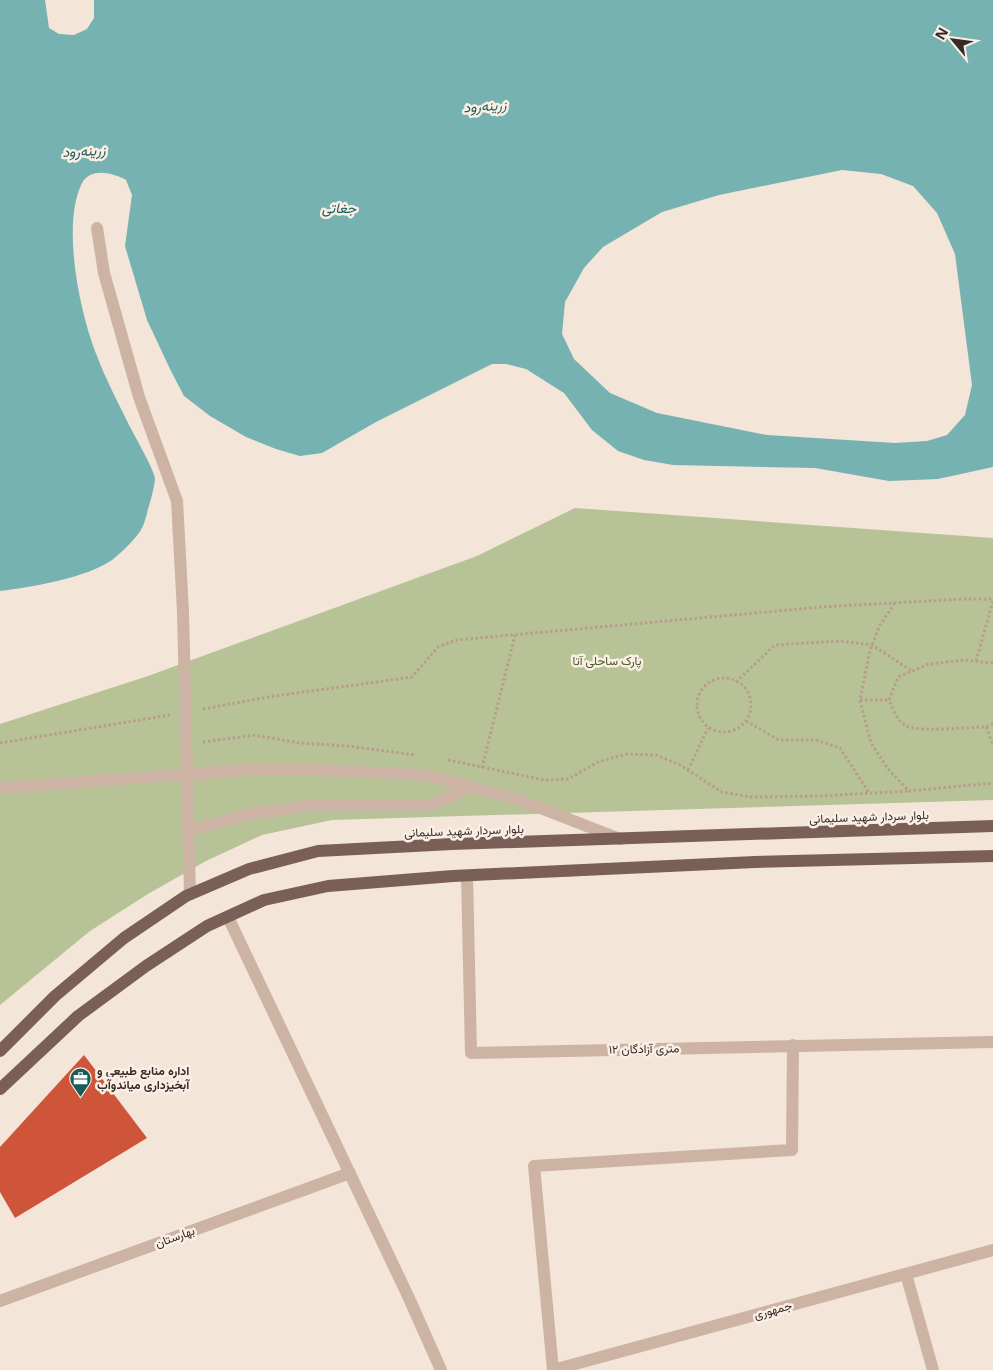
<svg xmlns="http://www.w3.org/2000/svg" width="993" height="1370" font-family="'Open Sans',Vazirmatn,sans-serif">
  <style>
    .green { fill: #b7c397 }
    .water { fill: #75b2b1; fill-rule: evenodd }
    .building { fill: #cf553a }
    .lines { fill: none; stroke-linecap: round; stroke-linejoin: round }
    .path { stroke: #b89d8d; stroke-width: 3; stroke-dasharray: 2.5 2.5; stroke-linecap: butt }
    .minor { stroke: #ccb3a3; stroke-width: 12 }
    .major { stroke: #7a5f56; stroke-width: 12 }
    .labels { text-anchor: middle; stroke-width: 5; stroke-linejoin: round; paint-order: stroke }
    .park-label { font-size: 12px; fill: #485728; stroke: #fbefe5 }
    .street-label { font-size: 12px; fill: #362a26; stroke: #fbefe5 }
    .poi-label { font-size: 12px; font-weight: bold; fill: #362a26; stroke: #fbefe5; text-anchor: start }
    .water-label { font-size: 14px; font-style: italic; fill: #185b5b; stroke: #fbefe5 }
  </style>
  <rect width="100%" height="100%" fill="#f3e5d8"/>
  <path class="green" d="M575 508 993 538V800L332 820 262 835 206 861 148 894 90 931 0 1005V724L148 676 477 556Z"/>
  <path class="water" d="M0 0H45L49 28 59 34 74 35 87 29 94 18V0H993V467L938 479 889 481 815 468 673 465 644 460 618 451 592 430 564 393 526 369 506 364H492L376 422 322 453 300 456 276 449 246 437 210 416 184 396 170 369 147 320 125 246 132 195 126 180C113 173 91 167 82 183 61 225 80 314 97 356 106 380 118 402 129 425 134 435 155 471 155 479 154 488 151 500 148 509 146 517 144 526 139 533 132 542 121 553 112 560 86 578 32 587 0 591ZM842 170 881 174 913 186 937 213 955 254 972 385 965 415 947 435 927 441 895 443 767 435 657 413 610 393 574 359 562 334 565 302 584 268 603 247 662 212 719 195Z"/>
  <path class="building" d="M84 1055 147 1138 15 1218 0 1192V1147Z"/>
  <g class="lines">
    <path class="path" d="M895 603 880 625 870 650 860 700 871 743 888 769 909 791 993 783
      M976 661 993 601
      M993 663 964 660 929 664 898 677 889 700C893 709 898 724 909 727 925 732 967 727 986 727L993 724
      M697 705a27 27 0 1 1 54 0a27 27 0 1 1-54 0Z
      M736 682 775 645 841 641 872 645 912 671
      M860 700H889
      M203 709 268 697 412 677 438 647 456 640 821 607 963 599H993
      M746 721 779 740H816L840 748 869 793
      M986 727 993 745
      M203 742 254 735 300 743 348 746 415 755
      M0 743 170 715
      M448 760 545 780 568 779 598 762 627 754 656 755 680 765 722 792 750 797 820 796 909 791
      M482 768 515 635
      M688 770 708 728"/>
    <path class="minor" d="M97 228 104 273 139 397 177 501 183 612 190 894
      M0 788 245 770H317L426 775 517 799 620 839
      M189 830 251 814 308 806H429L471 787
      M467 876 471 1053 993 1042
      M228 917 408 1296 441 1370
      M906 1274 933 1370
      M0 1301 350 1173
      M553 1370 534 1166 792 1150 793 1045
      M553 1370 993 1250"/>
    <path class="major" d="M0 1051 55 996 124 938 186 896 249 869 318 851 452 844 993 826
      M0 1089 78 1016 146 966 207 926 264 900 328 886 453 876 755 862 993 856"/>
  </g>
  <defs>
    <symbol id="office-pin" viewBox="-11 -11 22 30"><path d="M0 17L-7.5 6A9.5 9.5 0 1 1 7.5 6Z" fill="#185b5b" stroke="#fbefe5"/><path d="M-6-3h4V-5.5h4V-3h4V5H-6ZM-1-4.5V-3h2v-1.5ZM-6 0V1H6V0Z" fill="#fff"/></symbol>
  </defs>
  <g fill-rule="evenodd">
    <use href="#office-pin" x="68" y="1066" width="25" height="34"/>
  </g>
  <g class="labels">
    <g class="park-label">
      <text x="607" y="665">پارک ساحلی آتا</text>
    </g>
    <g class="street-label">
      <text transform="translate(869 817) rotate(-2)" y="4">بلوار سردار شهید سلیمانی</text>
      <text transform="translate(464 831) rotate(-2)" y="4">بلوار سردار شهید سلیمانی</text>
      <text transform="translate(644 1049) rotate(-1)" y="4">۱۲ متری آزادگان</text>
      <text transform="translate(175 1237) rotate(-20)" y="4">بهارستان</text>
      <text transform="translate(773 1310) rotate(-15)" y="4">جمهوری</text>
    </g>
    <g class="poi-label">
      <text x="97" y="1075">اداره منابع طبیعی و<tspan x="97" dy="14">آبخیزداری میاندوآب</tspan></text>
    </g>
    <g class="water-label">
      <text transform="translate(485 106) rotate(-4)" y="5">زرینه‌رود</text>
      <text transform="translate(84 151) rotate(-3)" y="5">زرینه‌رود</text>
      <text x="339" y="213">جغاتی</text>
    </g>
  </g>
  <g transform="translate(953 40) rotate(299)" stroke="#fbefe5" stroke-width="4" paint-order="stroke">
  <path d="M0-4L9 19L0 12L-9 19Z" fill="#362a26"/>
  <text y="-8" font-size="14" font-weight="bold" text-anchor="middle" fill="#362a26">N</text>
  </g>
</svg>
